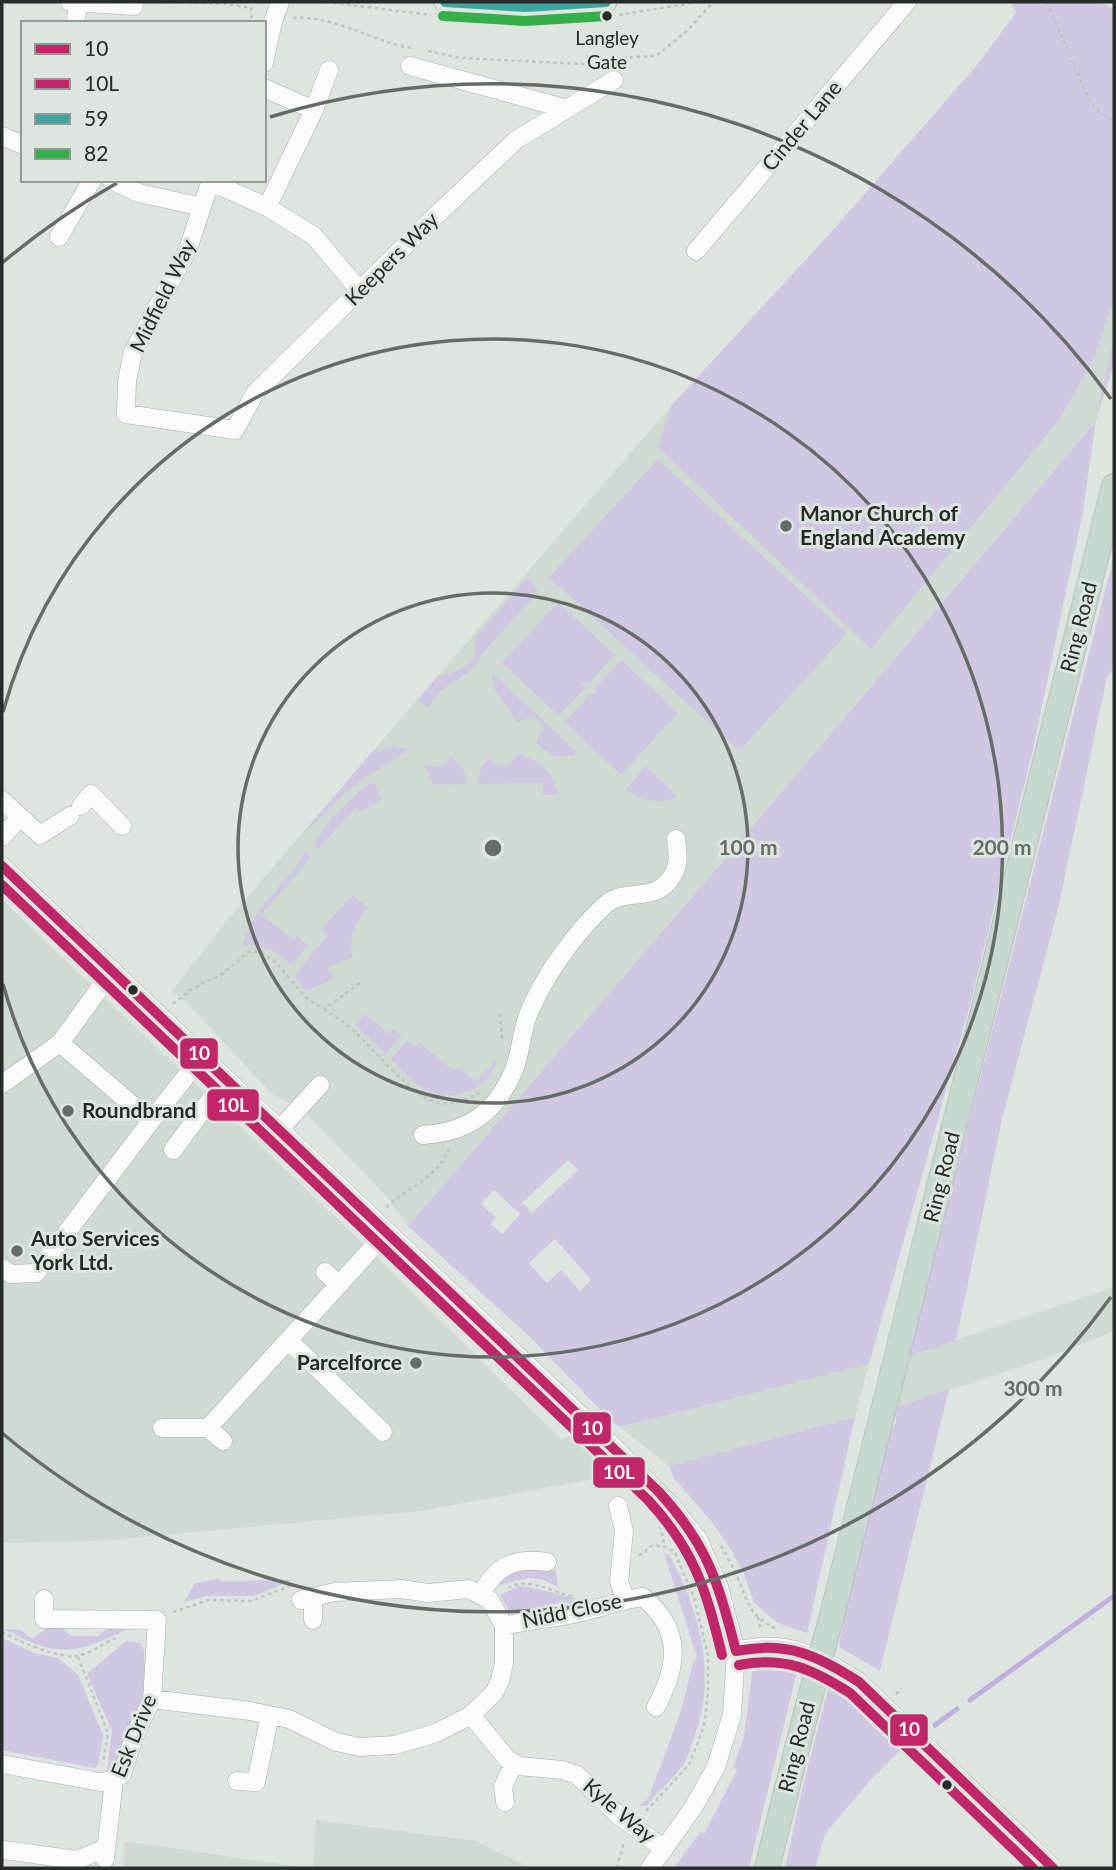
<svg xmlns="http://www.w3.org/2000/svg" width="1116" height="1870" font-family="Lato,sans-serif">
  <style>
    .built { fill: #cedad2 }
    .green { fill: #d0c8e3; fill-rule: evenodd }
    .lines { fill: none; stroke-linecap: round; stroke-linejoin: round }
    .stream { stroke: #bfafdd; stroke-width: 5 }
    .minor-casing { stroke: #aaaeab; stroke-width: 19 }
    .major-casing { stroke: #bcbfbd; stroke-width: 23 }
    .highway-casing { stroke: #bcbfbd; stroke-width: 26 }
    .path { stroke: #c0c3c1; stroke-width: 2.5; stroke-dasharray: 3.5 3.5; stroke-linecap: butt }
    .minor { stroke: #fafbfa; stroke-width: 18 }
    .major { stroke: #dbe7e1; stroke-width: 21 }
    .highway { stroke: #c6d8cf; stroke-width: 24 }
    .highway-bridge-casing { stroke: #bcbfbd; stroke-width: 26; stroke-linecap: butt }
    .highway-bridge { stroke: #c6d8cf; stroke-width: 24 }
    .bus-1-casing { stroke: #dce6df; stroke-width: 16 }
    .bus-2-casing { stroke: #dce6df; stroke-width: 16 }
    .bus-3-casing { stroke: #dce6df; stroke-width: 16 }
    .bus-4-casing { stroke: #dce6df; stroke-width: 16 }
    .bus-1 { stroke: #c02769; stroke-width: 10 }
    .bus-2 { stroke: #c02769; stroke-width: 10 }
    .bus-3 { stroke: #3da79f; stroke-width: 10 }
    .bus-4 { stroke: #35af49; stroke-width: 10 }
    .ring { fill: none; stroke: #676c69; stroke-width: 3.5 }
    .bus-dot { fill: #272b29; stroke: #dce6df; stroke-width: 2.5 }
    .poi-dot { fill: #676c69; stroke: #dce6df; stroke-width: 2.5 }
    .labels { text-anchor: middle; stroke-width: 6; stroke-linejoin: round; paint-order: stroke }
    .bus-label { font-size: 19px; fill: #272b29; stroke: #dce6df }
    .street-label { font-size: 21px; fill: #272b29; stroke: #dce6df }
    .poi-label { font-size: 21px; font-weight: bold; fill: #272b29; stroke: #dce6df; text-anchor: start }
    .centre { fill: #676c69; stroke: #dce6df; stroke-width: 3.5 }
    .ring-label { font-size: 21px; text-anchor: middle; font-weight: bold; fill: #676c69; stroke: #dce6df; stroke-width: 6; stroke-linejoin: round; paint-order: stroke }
    .line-badge { stroke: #dce6df; stroke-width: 2.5 }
    .badge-label { font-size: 19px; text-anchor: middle; font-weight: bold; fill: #fff }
  </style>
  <rect width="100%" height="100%" fill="#dee4e0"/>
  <path class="built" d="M1016 13 1114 142V339L1096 420 718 867 408 1226 387 1197 300 1107 275 1097 187 1003 172 991 225 923 467 642 671 406 834 229 978 64Z
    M2 900 349 1230 561 1439 569 1437 591 1446 611 1476 420 1511 101 1541 2 1543Z
    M1114 1287V1331L1041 1360 895 1408 909 1356Z
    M869 1364 855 1417 669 1466 620 1427Z
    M316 1820 476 1841 531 1868H313Z
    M125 1841 307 1868H123Z"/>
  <path class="green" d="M1011 2H1101L1114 10V298L1094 358 1059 420 871 649 658 447 671 406 834 229 978 64 1016 13Z
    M1114 337V364L1096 419 1083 511 1033 749 970 1005 869 1364 620 1427 613 1423 531 1338 408 1226 718 867 1095 422ZM568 1160 578 1170 532 1213 522 1203ZM494 1190 520 1214 502 1234 491 1224 496 1217 481 1204ZM555 1239 591 1280 580 1291 561 1270 547 1283 529 1263Z
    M658 459 847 634 739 751 549 577Z
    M1114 556V668L1107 677 1058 909 1002 1119 956 1341 909 1356Z
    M529 579 538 592 481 655 477 664 467 673 439 692 428 709 418 699 438 676C450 674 474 667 475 651 476 647 474 643 474 639L525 580Z
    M558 602 615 655 588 684 584 681 582 684 585 688 559 716 502 663Z
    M621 660 678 713 621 775 565 722 591 693 594 695 597 692 594 689Z
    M492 673 575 750V755L556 757 537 744V740L543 729 538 719 533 717 517 722 494 688Z
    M395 745 399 748H409C394 763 375 769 359 782 338 798 322 818 301 835L373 751 390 749Z
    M516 754C544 763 549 767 558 795H543V783L477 784 481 768 489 758 492 763C504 768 511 765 516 754Z
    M450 756 464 770 467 784 433 785 424 765 439 767 447 763Z
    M646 766 673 792 675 797C659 807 640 797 625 790Z
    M370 782 375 783 381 799 361 812 355 808 318 849 313 844 333 816Z
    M305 852 311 858 261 915 294 940 297 936 308 945 291 966C277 951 262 942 242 946 252 906 285 887 305 852Z
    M353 895 368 908C355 924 348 936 353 957L328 967 333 979 306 991 298 981 296 973 327 936 321 929Z
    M365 1014 389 1034 394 1029 402 1035 386 1054 355 1025Z
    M408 1040 416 1047 420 1043 454 1071 458 1067 476 1082 496 1060C489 1091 451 1104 424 1089 411 1082 401 1070 391 1059Z
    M949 1389 880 1671 839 1647 846 1602 890 1433 896 1422 895 1408Z
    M855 1417 807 1633 778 1623 754 1603 745 1576 730 1548 712 1522 674 1478 669 1466Z
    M664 1553 669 1555C700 1610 718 1679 693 1740 690 1748 688 1758 683 1765 672 1780 657 1791 647 1806H640L649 1797 681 1711 693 1663 697 1657Z
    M539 1566 556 1571 558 1587 541 1579 529 1578 496 1586 504 1573Z
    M218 1579 221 1581 293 1580 254 1596H207L184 1602 195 1583Z
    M519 1586C543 1588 566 1598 590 1601L554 1604 520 1612 509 1611 500 1595Z
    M47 1628H63L71 1636H99L106 1629 130 1628C95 1643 73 1659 33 1643 23 1639 13 1633 3 1629L21 1630 29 1637 33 1638Z
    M2 1638 34 1653 58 1658 78 1675 103 1735 98 1765 95 1768 2 1750Z
    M126 1641 140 1643C148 1652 141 1665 147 1674 144 1696 129 1764 107 1771L112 1731 87 1674Z
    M773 1655 800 1659 749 1868H674L700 1832 704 1834 737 1770 733 1768 744 1736 752 1673 763 1660Z
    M831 1678 861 1703 901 1750 872 1778 825 1834 815 1868H785L803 1786Z"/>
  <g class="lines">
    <path class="stream" d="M970 1700 1114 1596
      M935 1725 957 1709"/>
    <defs>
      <path id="minor" d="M70 2 134 6
        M75 23 79 2
        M264 63 273 22 280 2
        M410 66 567 109
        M264 88 314 110
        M2 136 23 145
        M111 180 139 193 202 207
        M211 180 188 249 133 352 127 381 126 414 235 430 255 393 427 224 516 140 614 80
        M211 182 267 207 314 236 360 291
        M267 207 314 110 329 70
        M59 237 92 180
        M696 251 907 2
        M2 800 40 835 70 816
        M81 806 91 794 122 826
        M2 837 20 817
        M2 866 614 1447 669 1503 698 1539 719 1587 736 1651 732 1715 716 1767 693 1808 650 1868
        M113 970 60 1043 151 1121 202 1056
        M2 1084 60 1043
        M279 1130 320 1085
        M423 1135C467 1132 495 1114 513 1072 521 1054 521 1034 528 1015 544 976 573 935 604 906 623 887 654 903 670 879 680 866 678 855 676 839
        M173 1150 211 1099 230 1083
        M2 1268 11 1274 36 1273 151 1121
        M325 1272 339 1285
        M288 1340 383 1432
        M162 1428H208L387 1232
        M208 1428 223 1441
        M618 1506 624 1531 619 1581 625 1599
        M481 1594C497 1565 515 1557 547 1562
        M44 1599V1619L157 1620 152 1699 134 1737 122 1774 114 1780 105 1859
        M313 1620V1597
        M504 1626C532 1619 562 1618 590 1610 608 1606 624 1599 643 1597 682 1630 679 1664 656 1707
        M736 1651C785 1638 818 1655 859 1682L1053 1868
        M152 1699 250 1711 289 1719 336 1742 360 1747 395 1745 436 1733 471 1715 494 1693 500 1681 504 1663V1626L490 1600 469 1589 428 1593 401 1589 335 1592 301 1600
        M471 1715 508 1760 519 1766 562 1770 577 1775 617 1814 664 1849
        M2 1764 100 1782 114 1780
        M237 1781 256 1782 270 1715
        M505 1802 503 1787 514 1763
        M4 1850 77 1860 106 1848"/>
      <path id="major" d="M445 2C497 10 554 7 606 2"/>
      <path id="highway" d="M836 1600 1114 486
        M767 1868 806 1713"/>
    </defs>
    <use href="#minor" class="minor-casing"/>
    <use href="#major" class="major-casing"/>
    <use href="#highway" class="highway-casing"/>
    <path class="path" d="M167 2 227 4 251 8 252 23
      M326 2 431 15
      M1047 2 1089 100 1099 111 1114 122
      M619 15 698 2
      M293 18C335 15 371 41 411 48
      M428 51 461 58 584 64 616 58 656 56 687 31 713 2
      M173 1004 193 988 221 975 250 951C276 953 284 975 301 992 307 999 316 1004 324 1009L360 983
      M324 1009C334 1016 346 1023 355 1032 373 1049 411 1094 432 1101 449 1107 465 1100 479 1093
      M500 1014 502 1042
      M386 1207C408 1187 437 1178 449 1149
      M658 1519 665 1547
      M721 1546C727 1557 735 1569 739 1581 748 1603 751 1617 775 1628
      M639 1556 653 1545 665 1547 674 1551 694 1597 708 1656V1694L704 1726 689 1765 644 1813
      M508 1588C529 1576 550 1592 572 1596
      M173 1612 209 1600 251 1601 290 1586
      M758 1617 761 1631
      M2 1632C21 1642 53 1657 76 1656 88 1655 104 1643 116 1638
      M78 1657 108 1733 103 1763
      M896 1694 901 1688
      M617 1868 624 1842"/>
    <use href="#minor" class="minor"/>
    <use href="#major" class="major"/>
    <use href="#highway" class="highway"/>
    <defs>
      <path id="highway-bridge" d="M806 1713 836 1600"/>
    </defs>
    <use href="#highway-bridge" class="highway-bridge-casing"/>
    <use href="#highway-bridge" class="highway-bridge"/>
    <defs>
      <path id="bus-1" d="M2 866 658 1491C708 1545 718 1582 736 1651
        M736 1651C787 1641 817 1655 859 1682L1053 1868"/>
      <path id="bus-2" d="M2 885 648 1500C695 1551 706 1590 722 1655
        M739 1665C785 1656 812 1669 850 1693L1033 1868"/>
      <path id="bus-3" d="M445 2 526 7 606 2"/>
      <path id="bus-4" d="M443 16 525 21 607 16"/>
    </defs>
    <use href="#bus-1" class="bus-1-casing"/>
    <use href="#bus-2" class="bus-2-casing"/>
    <use href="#bus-3" class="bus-3-casing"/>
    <use href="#bus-4" class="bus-4-casing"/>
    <use href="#bus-1" class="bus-1"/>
    <use href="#bus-2" class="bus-2"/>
    <use href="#bus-3" class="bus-3"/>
    <use href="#bus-4" class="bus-4"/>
  </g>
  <g class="ring">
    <circle cx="493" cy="848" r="255"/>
    <path d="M3 712A509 509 0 1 1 3 984"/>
    <path d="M1111 1297A764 764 0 0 1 2 1433M2 263A764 764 0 0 1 117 183M270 117A764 764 0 0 1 1111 399"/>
  </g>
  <g class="bus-dot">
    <circle cx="607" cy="16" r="6"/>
    <circle cx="133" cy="990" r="6"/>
    <circle cx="947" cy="1785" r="6"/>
  </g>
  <g class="poi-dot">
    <circle cx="786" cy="526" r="7"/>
    <circle cx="68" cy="1111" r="7"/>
    <circle cx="17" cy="1251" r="7"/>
    <circle cx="416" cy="1363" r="7"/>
  </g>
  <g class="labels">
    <g class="bus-label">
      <text x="607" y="45">Langley<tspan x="607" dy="24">Gate</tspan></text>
    </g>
    <g class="street-label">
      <text transform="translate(802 126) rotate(-50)" y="7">Cinder Lane</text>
      <text transform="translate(392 259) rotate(-45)" y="7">Keepers Way</text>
      <text transform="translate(163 296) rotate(-64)" y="7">Midfield Way</text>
      <text transform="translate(1079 627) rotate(-76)" y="7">Ring Road</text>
      <text transform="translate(942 1177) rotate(-76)" y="7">Ring Road</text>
      <text transform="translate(572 1611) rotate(-12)" y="7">Nidd Close</text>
      <text transform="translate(134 1736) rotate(-68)" y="7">Esk Drive</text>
      <text transform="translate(797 1747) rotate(-76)" y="7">Ring Road</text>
      <text transform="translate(619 1811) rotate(40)" y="7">Kyle Way</text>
    </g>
    <g class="poi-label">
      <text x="800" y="521">Manor Church of<tspan x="800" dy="24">England Academy</tspan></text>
      <text x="82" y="1118">Roundbrand</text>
      <text x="31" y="1246">Auto Services<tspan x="31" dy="24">York Ltd.</tspan></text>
      <text x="402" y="1370" text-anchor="end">Parcelforce</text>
    </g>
  </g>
  <circle cx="493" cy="848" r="10" class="centre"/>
  <g class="ring-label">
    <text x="748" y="855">100 m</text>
    <text x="1002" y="855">200 m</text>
    <text x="1033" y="1396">300 m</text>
  </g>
  <g class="line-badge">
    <rect x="179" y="1037" width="40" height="33" rx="7" fill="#c02769"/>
    <rect x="206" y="1088" width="54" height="34" rx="7" fill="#c02769"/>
    <rect x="572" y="1411" width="40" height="34" rx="7" fill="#c02769"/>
    <rect x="592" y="1456" width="54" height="33" rx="7" fill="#c02769"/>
    <rect x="889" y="1713" width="40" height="34" rx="7" fill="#c02769"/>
  </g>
  <g class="badge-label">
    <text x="199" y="1060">10</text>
    <text x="233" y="1112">10L</text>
    <text x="592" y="1435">10</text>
    <text x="619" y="1479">10L</text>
    <text x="909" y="1736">10</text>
  </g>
  <rect width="1116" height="1870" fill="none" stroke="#272b29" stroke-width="7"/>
  <rect x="21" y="21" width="245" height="161" fill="#dce6df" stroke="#949b96" stroke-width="2"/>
  <rect x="35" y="44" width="35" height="10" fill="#c02769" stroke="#949b96" stroke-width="2"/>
  <text x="84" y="56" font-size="21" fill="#272b29">10</text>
  <rect x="35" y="79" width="35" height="10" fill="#c02769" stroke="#949b96" stroke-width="2"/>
  <text x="84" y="91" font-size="21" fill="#272b29">10L</text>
  <rect x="35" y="114" width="35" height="10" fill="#3da79f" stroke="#949b96" stroke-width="2"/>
  <text x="84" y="126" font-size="21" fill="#272b29">59</text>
  <rect x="35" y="149" width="35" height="10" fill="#35af49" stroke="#949b96" stroke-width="2"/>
  <text x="84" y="161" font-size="21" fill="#272b29">82</text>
</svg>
